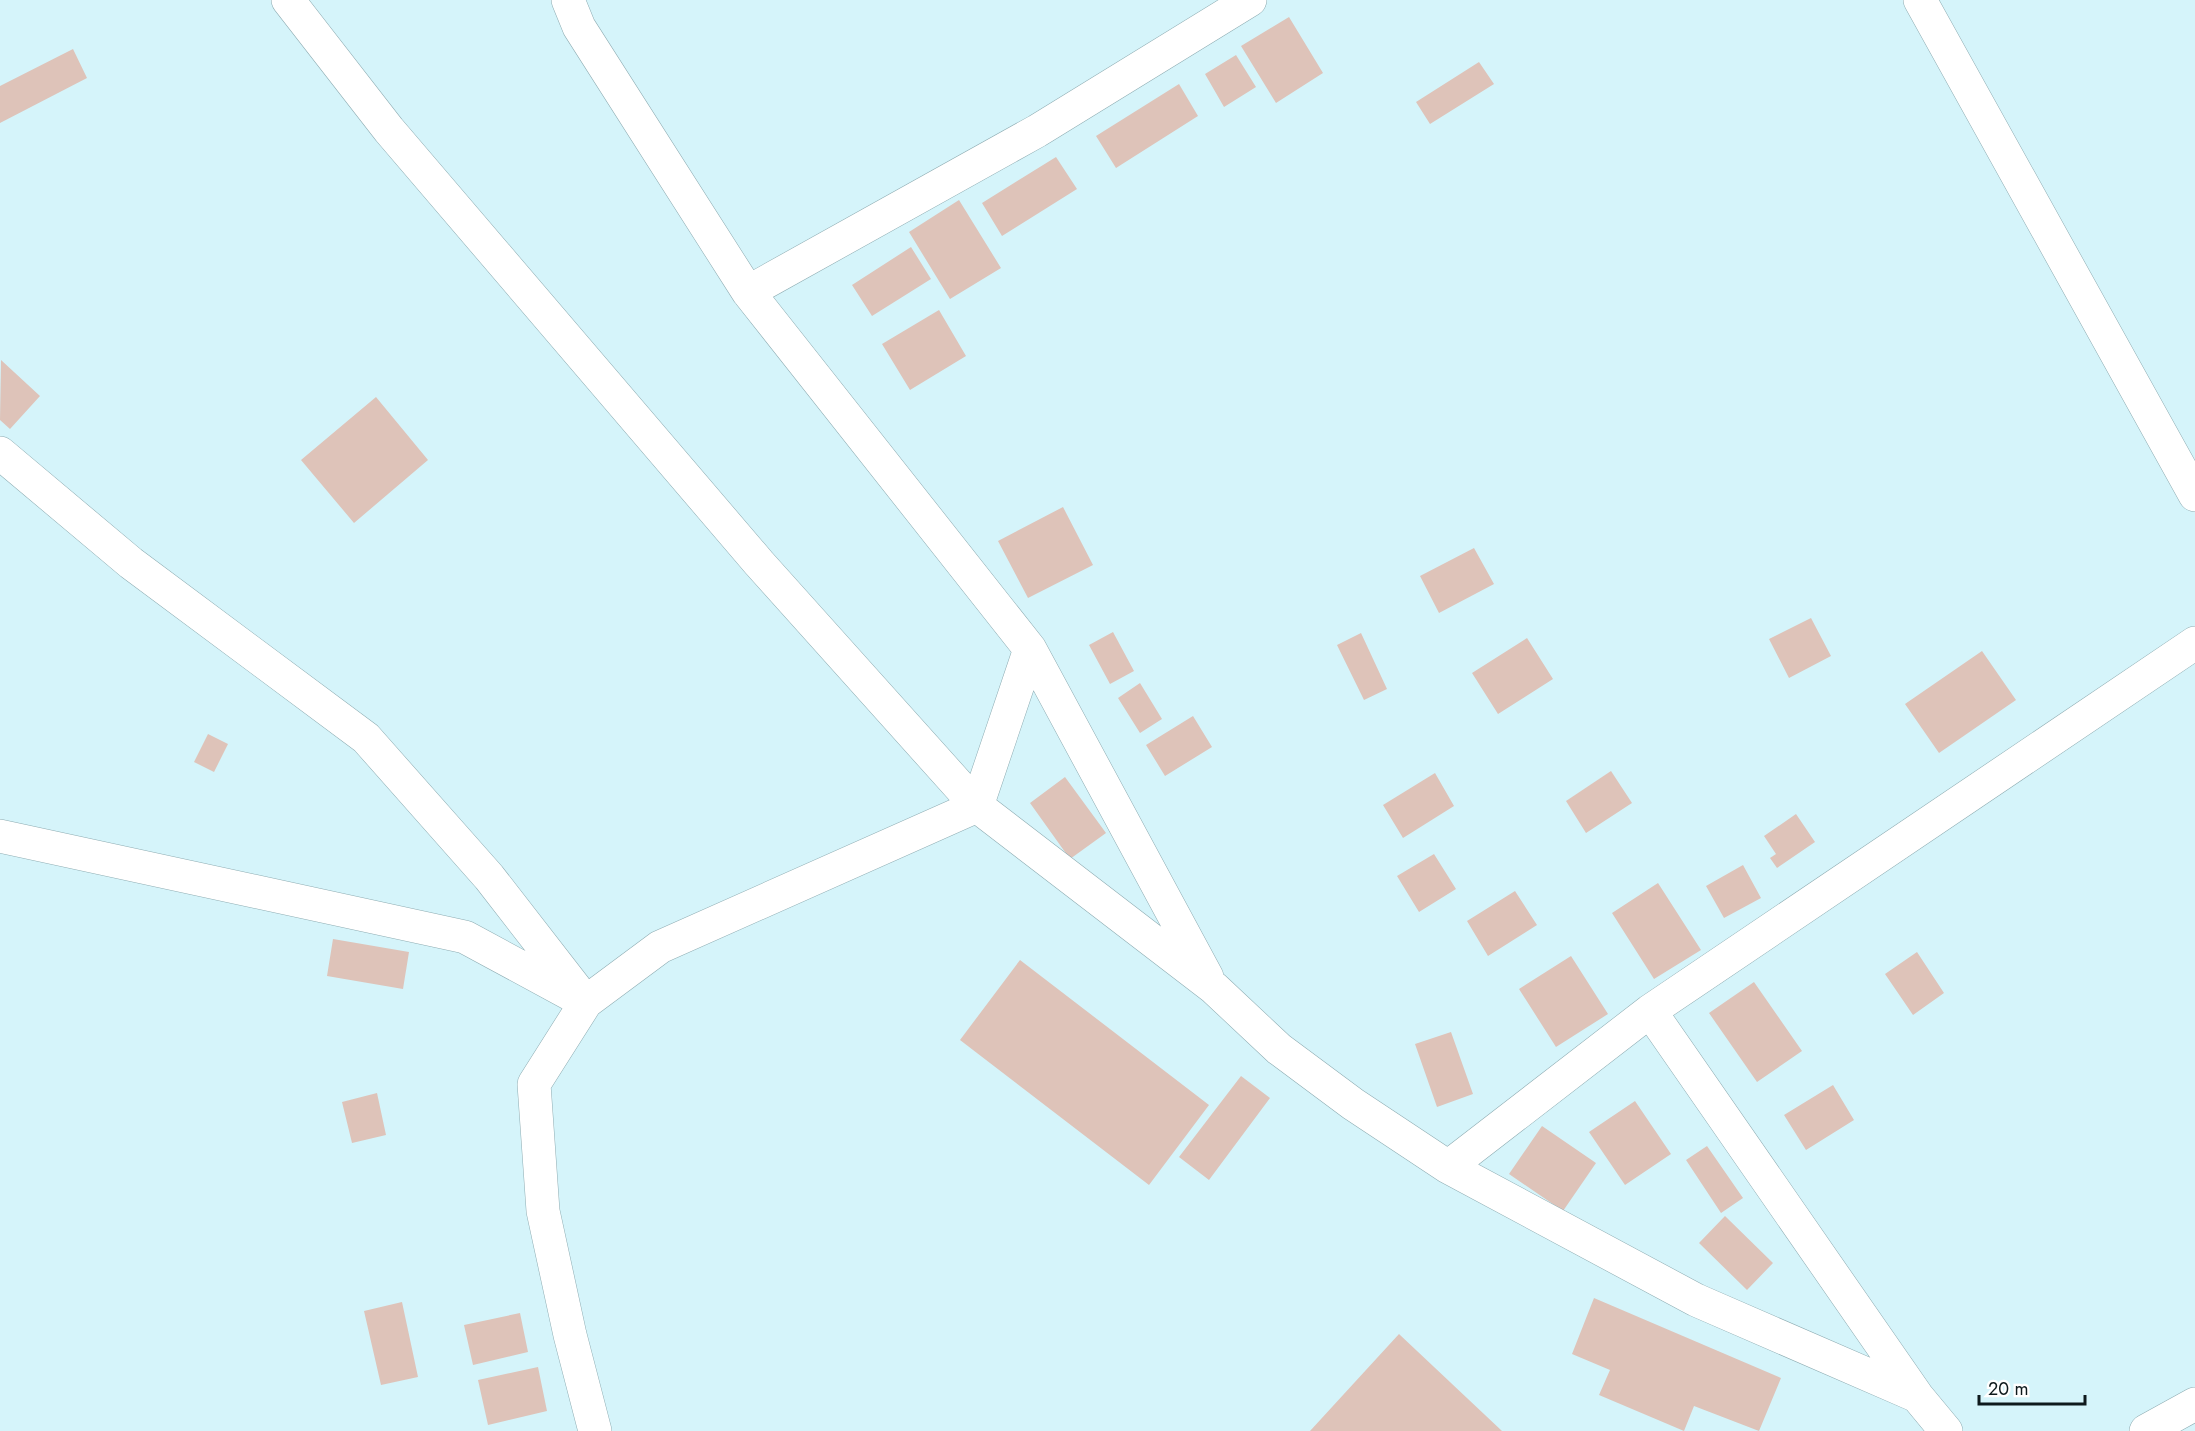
<svg xmlns="http://www.w3.org/2000/svg" width="2195" height="1431" font-family="Jost,sans-serif">
  <style>
    .building { fill: #dec3b9 }
    .lines { fill: none; stroke-linecap: round; stroke-linejoin: round }
    .street-casing { stroke: #8eacb2; stroke-width: 34 }
    .street { stroke: #fff; stroke-width: 33 }
  </style>
  <rect width="100%" height="100%" fill="#d5f4fa"/>
  <path class="building" d="M1289 17 1323 73 1276 103 1241 46Z
    M73 49 87 78 0 123V86Z
    M1236 55 1256 87 1224 107 1205 74Z
    M1479 62 1494 84 1430 124 1416 102Z
    M1179 84 1198 116 1116 168 1096 136Z
    M1056 157 1077 189 1002 236 982 203Z
    M959 200 1001 268 950 299 909 232Z
    M911 247 931 279 872 316 852 285Z
    M939 310 966 356 910 390 882 344Z
    M1 360 40 396 10 429 0 420Z
    M376 397 428 460 354 523 301 460Z
    M1063 507 1093 565 1028 598 998 541Z
    M1474 548 1494 584 1439 613 1420 576Z
    M1811 618 1831 656 1789 678 1769 639Z
    M1113 632 1134 671 1110 684 1089 645Z
    M1361 633 1387 689 1364 700 1337 645Z
    M1527 638 1553 679 1498 714 1472 673Z
    M1982 651 2016 700 1939 753 1905 704Z
    M1140 683 1162 719 1140 733 1118 698Z
    M1193 716 1212 747 1165 776 1146 745Z
    M208 734 228 744 214 772 194 762Z
    M1611 771 1632 803 1586 833 1566 801Z
    M1435 773 1454 806 1403 838 1383 805Z
    M1065 777 1106 833 1070 859 1030 803Z
    M1796 814 1815 842 1777 868 1770 858 1776 854 1764 836Z
    M1434 854 1456 889 1419 912 1397 876Z
    M1743 865 1761 898 1724 918 1706 886Z
    M1658 883 1701 950 1654 979 1612 913Z
    M1515 891 1537 925 1488 956 1467 921Z
    M333 939 409 952 403 989 327 976Z
    M1917 952 1944 993 1913 1015 1885 974Z
    M1571 956 1608 1014 1556 1047 1519 989Z
    M1020 960 1209 1105 1149 1185 960 1040Z
    M1754 982 1802 1051 1757 1082 1709 1013Z
    M1451 1032 1473 1094 1437 1107 1415 1044Z
    M1241 1076 1270 1098 1209 1180 1179 1157Z
    M1833 1085 1854 1120 1806 1150 1784 1115Z
    M377 1093 386 1135 352 1143 342 1102Z
    M1635 1101 1671 1154 1625 1185 1589 1132Z
    M1542 1126 1596 1163 1563 1211 1509 1174Z
    M1707 1146 1743 1198 1721 1213 1686 1160Z
    M1725 1216 1773 1263 1747 1290 1699 1243Z
    M1594 1298 1781 1378 1759 1431 1694 1406 1684 1431 1599 1395 1610 1370 1572 1354Z
    M402 1302 418 1377 381 1385 364 1311Z
    M520 1313 528 1352 473 1365 464 1325Z
    M1399 1334 1502 1431H1310Z
    M538 1367 547 1411 488 1425 478 1380Z"/>
  <g class="lines">
    <defs>
      <path id="street" d="M288 0 389 130 759 563 977 806 1214 988 1279 1049 1353 1104 1448 1167 1696 1300 1917 1396
        M568 0 579 27 748 292 1030 649 1207 977
        M1920 0 2195 495
        M748 292 1037 131 1250 0
        M0 453 131 563 366 738 489 877 586 1002
        M0 836 465 937 574 996
        M1650 1011 1917 1396 1946 1431
        M1448 1167 1650 1011 2195 643
        M595 1431 570 1335 543 1211 534 1084 586 1002 660 947 977 806 1030 649
        M2146 1431 2195 1404"/>
    </defs>
    <use href="#street" class="street-casing"/>
    <use href="#street" class="street"/>
  </g>
  <path d="M1979 1395v9h106v-9" fill="none" stroke="#0e191c" stroke-width="3"/>
  <text x="1988" y="1395" font-size="18" fill="#0e191c" stroke="#ffffff" stroke-width="4.5" paint-order="stroke">20 m</text>
</svg>
